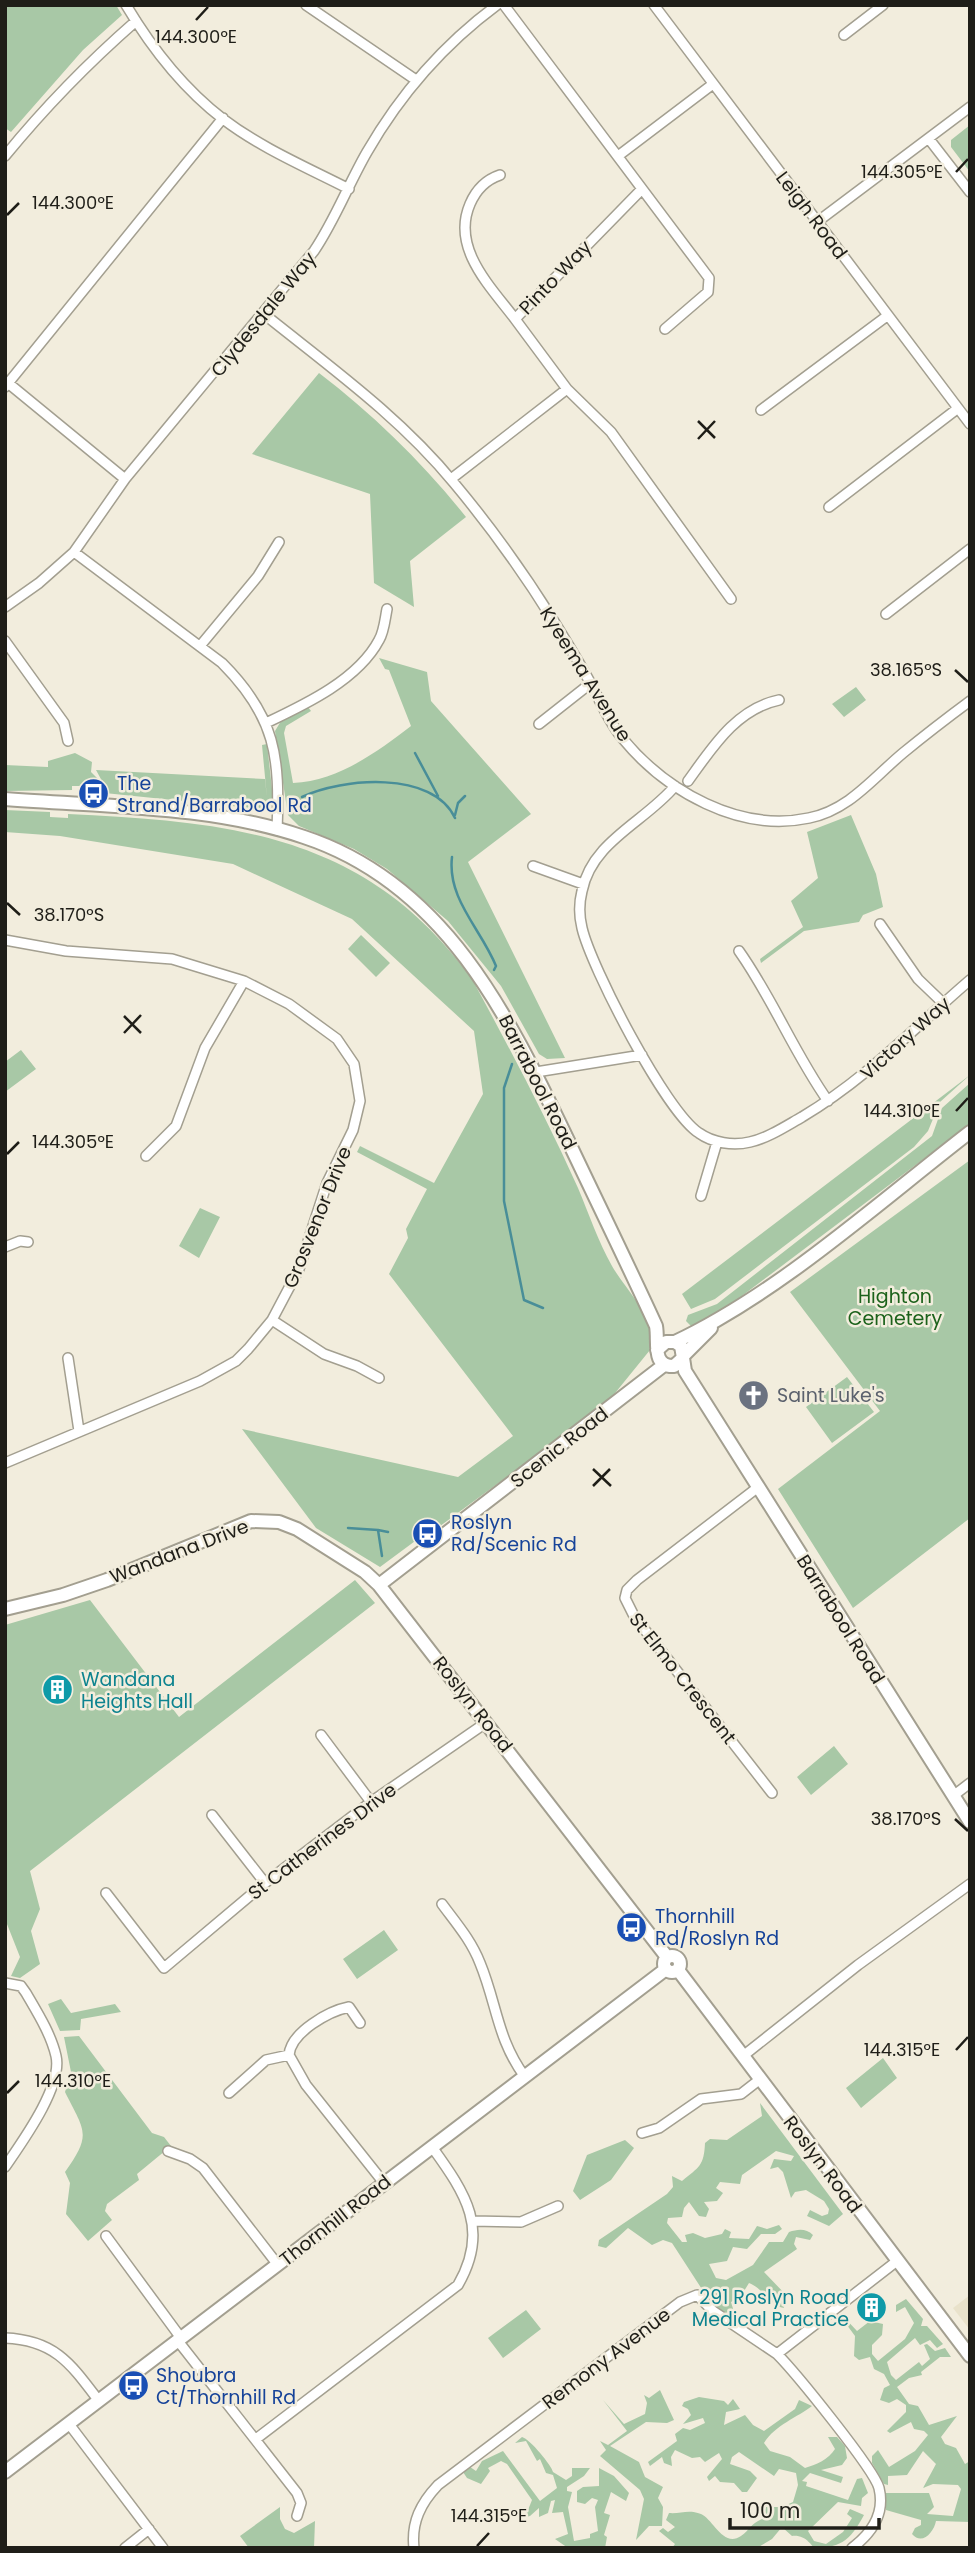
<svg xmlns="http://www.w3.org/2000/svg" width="975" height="2553" font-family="Poppins,sans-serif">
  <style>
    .built { fill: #e9e2cb }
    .green { fill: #a8c8a6 }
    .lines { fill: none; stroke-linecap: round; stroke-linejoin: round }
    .stream { stroke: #498e98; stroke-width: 2.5 }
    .street-casing { stroke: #a39f90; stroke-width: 12 }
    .secondary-casing { stroke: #a39f90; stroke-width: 16 }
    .street { stroke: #fff; stroke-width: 9 }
    .secondary { stroke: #fff; stroke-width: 12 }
    .ticks { fill: none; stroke: #1f1e18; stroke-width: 2.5 }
    .labels { text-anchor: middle; stroke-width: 5; stroke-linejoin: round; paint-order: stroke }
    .street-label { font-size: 19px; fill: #1f1e18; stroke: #f2eddd }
    .transit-label { font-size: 19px; fill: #164399; stroke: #f2eddd; text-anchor: start }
    .park-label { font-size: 19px; fill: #1c621b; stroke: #f2eddd }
    .worship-label { font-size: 19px; fill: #5b616d; stroke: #f2eddd; text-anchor: start }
    .culture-label { font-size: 19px; fill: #0d838f; stroke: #f2eddd; text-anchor: start }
    .ticks-label { font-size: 18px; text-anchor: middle; fill: #1f1e18; stroke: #f2eddd; stroke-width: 5; stroke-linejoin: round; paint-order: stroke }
  </style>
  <rect width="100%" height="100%" fill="#f2eddd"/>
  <path class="built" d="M970 2295V2330L953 2308Z"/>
  <path class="green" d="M5 5H116L122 15 83 50 11 132 5 128Z
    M970 125V172L951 147V140Z
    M319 373C374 415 423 463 466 517L410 561 414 607 374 583 370 494 252 454Z
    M379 658 427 672 431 701 531 814 468 862 565 1058 547 1059 539 1054 501 986 448 921 387 869 354 849 299 826 288 815 275 731 281 721 308 707 311 711 286 726 284 733 293 783C338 781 377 752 411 726L389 670 385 669Z
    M856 687 866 700 844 717 832 704Z
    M267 744 273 798 261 809 85 791 86 784 94 785 102 781 96 770 265 779 267 798 262 745Z
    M75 753 92 762 91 772 99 780 84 781 82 786H72V790L5 791V765L48 767V761Z
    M5 810 50 812V817L68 818V814C233 822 367 834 472 979 509 1047 546 1117 578 1188 589 1214 598 1241 612 1266 625 1289 658 1319 650 1350L607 1403 432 1532 430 1530 380 1567 316 1528 242 1429 458 1477 513 1436 389 1274 408 1238 406 1229 427 1189 357 1152 360 1146 434 1183 483 1094 474 1031 352 919 233 864 60 836 5 832Z
    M851 815 876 874 883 907 863 915 859 922 804 931 761 963 760 959 803 927 791 901 818 878 807 832Z
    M361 935 390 963 376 977 348 949Z
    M21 1050 36 1069 5 1092V1062Z
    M970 1075 940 1102 928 1131 914 1147 715 1299 691 1309 682 1294Z
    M970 1083V1124L726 1308 691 1326 686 1321 688 1315 717 1304 932 1136 942 1108Z
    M970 1160V1518L853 1608 778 1489 880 1411 790 1292Z
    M200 1208 220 1217 199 1258 179 1246Z
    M847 1377 874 1412 832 1443 806 1407Z
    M355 1580 375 1603 30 1871 40 1909 31 1931 40 1964 20 1978 11 1976 20 1957 5 1919V1625L90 1600 179 1717Z
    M834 1746 848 1764 811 1795 797 1777Z
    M384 1930 398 1950 357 1979 343 1959Z
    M61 1999 71 2013 115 2004 121 2012 81 2019 80 2030 60 2031 48 2004Z
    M79 2036 152 2133 164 2137 171 2146 137 2174 139 2180 107 2204 105 2211 112 2220 88 2241 66 2214 70 2183 65 2172C92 2134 85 2132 65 2092L71 2072 64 2037Z
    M883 2058 897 2078 861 2108 846 2088Z
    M760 2103 843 2214 829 2226 807 2216 810 2210 822 2216 828 2214 829 2209 824 2201 806 2190 795 2192 791 2198 783 2172 778 2167 770 2169 774 2159 791 2161 794 2156 776 2151 742 2175 740 2184 720 2182 716 2188 723 2193 717 2201 704 2202 709 2209 706 2217 699 2216 689 2202 684 2208 682 2217 668 2218 667 2223 682 2242H687L685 2235 693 2233 705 2238 722 2234 725 2229 731 2232 729 2238 749 2239 757 2226 767 2229 779 2225 782 2229 775 2234H761L747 2249 733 2247 727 2261 709 2264 716 2278 726 2280 753 2265 769 2242H783L789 2232C798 2229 806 2228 813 2235L810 2240 796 2237 794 2244 797 2249 764 2272 787 2296 782 2302 784 2308C770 2306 763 2288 749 2283L741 2296 731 2302 734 2312 729 2318 707 2297 672 2243 663 2240 652 2245 628 2228 606 2248 598 2246 599 2240 667 2194 673 2187 672 2176 682 2181C699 2167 704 2166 705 2143L710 2139 727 2140 762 2116Z
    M625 2140 634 2148 611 2180 580 2200 573 2191 587 2155Z
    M906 2299 923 2319 921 2326H927L943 2344 937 2348 930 2340 920 2345 915 2338 887 2362 891 2375 896 2380 919 2362 922 2366 930 2359 924 2345 927 2344 935 2351 945 2348 951 2357H940L921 2372 922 2375 909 2378 897 2387 909 2404 918 2406 929 2425 957 2416 941 2437 945 2444 956 2448 965 2464 970 2461V2522L936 2521C934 2532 922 2546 912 2534L915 2528 921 2525V2520L886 2510 885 2493H929L934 2507 927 2514 953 2516 961 2489 958 2485 933 2484 923 2488 936 2464 923 2451 907 2475 888 2476V2485L884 2484 872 2463V2456L878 2450 889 2467 915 2451 928 2435 924 2431 914 2429 911 2422 890 2433 887 2431 906 2412V2405L897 2399 889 2403 880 2400 884 2388 890 2385 884 2374 874 2369 870 2357 859 2360 854 2356 855 2336 841 2317 843 2316 857 2331 870 2321 883 2324 882 2335 872 2345V2354L878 2361 905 2339 914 2323 905 2307 896 2312V2305Z
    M526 2310 541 2329 503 2358 488 2338Z
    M660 2390 674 2420 667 2423 646 2422 610 2446 639 2462 645 2477 663 2487 658 2498 663 2507 662 2526H649L636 2540 644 2499 640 2490 600 2456 606 2450 600 2441 608 2445 627 2431 603 2400 624 2424 645 2414 647 2403 644 2395 649 2398Z
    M699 2397 724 2401 728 2405 733 2399 740 2409 726 2412 724 2425 745 2415 753 2425 764 2431 795 2409 799 2400 812 2406C798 2417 775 2425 764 2443L770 2451 790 2457 805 2468C817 2464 828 2460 835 2449L828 2437H837L845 2446 847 2458 842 2465 821 2470 843 2477 841 2483 810 2473 802 2481 807 2482 806 2486 848 2500 857 2479 862 2478 868 2493 862 2498 861 2506 838 2502 808 2531 814 2541 826 2544 843 2532 852 2518 847 2514 850 2509 864 2515C851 2539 842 2548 814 2548 808 2540 802 2535 792 2536L782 2527 772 2539 757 2548H672L675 2544 659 2531 663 2528 668 2532 675 2527 666 2520 669 2513C681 2514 688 2509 701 2514 713 2519 723 2548 741 2536 750 2530 750 2524 762 2519L766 2507H782L793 2502 798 2485 796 2473 779 2469 774 2476 739 2452 732 2457 730 2464 750 2471 757 2478 747 2492H742L734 2483 720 2482 715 2476 709 2481 707 2477 722 2459 719 2453 705 2462 700 2457 692 2458 675 2450 671 2457 672 2466 664 2463 662 2457 650 2466 648 2462 677 2441 675 2434 683 2428 690 2430 705 2423 703 2418 683 2424 691 2415 688 2409 682 2406 684 2402Z
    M522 2437C530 2439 552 2466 553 2472L566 2480 572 2476V2468H590L584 2476 567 2487V2491L572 2492 568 2507 574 2541 590 2538V2534L598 2531 595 2507 598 2500 592 2498 585 2504 577 2502V2491L583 2487 599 2486V2468L614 2476 629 2493 626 2501 611 2492 604 2513 610 2515 604 2535 607 2537 605 2548H568L555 2539 568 2534 563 2512 552 2513 555 2500 551 2501 548 2513 539 2517V2508L530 2516 522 2518 520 2516 528 2510 532 2500 507 2464 501 2461 488 2468 490 2471 481 2484 467 2478 463 2472 470 2467 476 2471 482 2461 503 2451 540 2501 557 2488 553 2475 546 2473 540 2459 537 2461 526 2441 515 2443Z
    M280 2507V2519L285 2529 294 2533 315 2521 314 2548H249L240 2536Z"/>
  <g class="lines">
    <path class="stream" d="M415 753 438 796
      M302 797C342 778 433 770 455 818
      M455 815 458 803 465 796
      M452 857C447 899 481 929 496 966L494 970
      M512 1064 504 1088V1201L524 1300 543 1308
      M348 1528 378 1530 382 1556
      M378 1530 388 1532"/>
    <defs>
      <path id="street" d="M126 5C151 47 184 89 223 119 261 148 306 167 349 189
        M306 5 416 80
        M504 5 709 278 708 292 665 329
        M654 5 970 424
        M844 35 883 5
        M929 139 970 192
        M5 156C45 107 88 63 136 21
        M618 156 713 84
        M500 175C485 180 476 190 470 204 451 248 490 286 515 319
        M817 222 970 107
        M264 314C330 367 400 417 454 483 490 526 523 572 553 620 566 641 579 662 591 684 601 702 609 723 623 739 666 791 739 833 809 818 849 810 873 778 903 753 925 735 947 718 970 701
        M8 383 125 479
        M5 387 223 118
        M567 389 611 432 731 599
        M761 410 887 316
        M451 479 567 389 515 319 642 189
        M829 507 957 409
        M74 552 222 663C276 717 280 757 277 830
        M5 607 39 583 74 552 125 479 314 251C335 220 348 185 367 152 401 93 443 45 497 5
        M886 614 970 549
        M5 641 64 723 68 741
        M200 646 258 576 279 542
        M266 723C304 705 358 680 379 640 384 632 385 619 387 609
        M539 724 591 683
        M688 781C712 748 736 709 779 700
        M675 786C645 822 592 841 582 891 579 903 579 916 582 928 591 967 666 1112 699 1133 713 1143 733 1146 750 1142 768 1138 786 1126 802 1117 866 1079 914 1028 970 980
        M533 866 583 884
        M880 924 918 979 944 1004
        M5 940 66 951 172 959 244 981 289 1004 337 1039 354 1064 360 1101 353 1130 327 1183 299 1269 272 1320 248 1349 236 1361 200 1381 5 1463
        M739 951C773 999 794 1053 828 1101
        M536 1072 642 1055
        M146 1156 176 1126 205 1048 244 981
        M701 1196 717 1142
        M5 1247 20 1241 28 1242
        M272 1320 324 1354 357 1366 379 1378
        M68 1358 79 1431
        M757 1488 637 1580 627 1590 625 1598 634 1616 772 1793
        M321 1735 371 1802
        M953 1796 970 1783
        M212 1815 265 1883
        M106 1893 164 1968 265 1883 371 1802 487 1722
        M442 1904C456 1923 471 1940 480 1963 497 2004 497 2039 525 2077
        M5 1983 21 1986 26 1993C37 2012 51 2034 56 2056 63 2086 22 2142 5 2167
        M360 2023 349 2007C329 2011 291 2032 289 2055L306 2085 384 2183
        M743 2056 858 1965 970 1884
        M229 2093 266 2060 289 2055
        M642 2133 659 2128 701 2099 741 2094 759 2080
        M168 2151 190 2159 203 2168 278 2265
        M472 2221 521 2222 558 2206
        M106 2236 181 2338
        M5 2338C55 2340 71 2364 99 2401
        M178 2341 297 2493 301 2503 297 2516
        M777 2354C795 2372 874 2469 879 2488 885 2513 872 2533 852 2548
        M69 2424 163 2548
        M256 2439 458 2285C490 2230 466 2194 432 2147
        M125 2548 149 2529
        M414 2548C411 2522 421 2503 438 2485L680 2302 697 2295 713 2311 777 2354 897 2261"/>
      <path id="secondary" d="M5 799C104 807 210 805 304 837 449 885 511 1022 572 1149 600 1208 629 1267 656 1326 659 1342 651 1367 674 1366L683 1358 681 1346 675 1342H666L657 1350
        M675 1342C779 1293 878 1203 970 1132
        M684 1355 711 1328
        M683 1358 685 1371 970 1822
        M379 1585 664 1365
        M5 1609 63 1595 107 1580 251 1521 279 1522 297 1529 365 1572 379 1585 667 1957
        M664 1964a8 8 0 1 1 16 0a8 8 0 1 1-16 0Z
        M678 1970 970 2356
        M5 2472 666 1969"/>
    </defs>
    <use href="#street" class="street-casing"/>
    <use href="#secondary" class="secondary-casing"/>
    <use href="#street" class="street"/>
    <use href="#secondary" class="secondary"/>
  </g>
  <path class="ticks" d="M196 20 208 7M956 172 968 159M7 215 19 203M698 421 715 438M698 439 715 421M955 670 968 682M7 903 20 915M124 1016 141 1033M124 1033 141 1015M956 1111 968 1098M7 1154 19 1142M593 1469 611 1486M593 1486 610 1469M955 1819 968 1831M956 2050 968 2037M7 2093 19 2081M477 2546 489 2533"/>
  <defs>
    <symbol id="bus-disc" viewBox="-11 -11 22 22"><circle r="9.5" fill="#1a4fb4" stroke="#f2eddd"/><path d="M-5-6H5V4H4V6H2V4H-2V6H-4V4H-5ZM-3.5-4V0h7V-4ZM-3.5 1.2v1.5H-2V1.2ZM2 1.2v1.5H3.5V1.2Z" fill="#fff"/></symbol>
    <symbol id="church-disc" viewBox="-11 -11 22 22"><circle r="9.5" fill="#6b7280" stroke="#f2eddd"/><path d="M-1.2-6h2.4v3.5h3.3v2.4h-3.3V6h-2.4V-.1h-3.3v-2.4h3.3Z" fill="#fff"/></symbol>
    <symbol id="building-disc" viewBox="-11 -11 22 22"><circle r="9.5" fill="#0f9aa8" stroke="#f2eddd"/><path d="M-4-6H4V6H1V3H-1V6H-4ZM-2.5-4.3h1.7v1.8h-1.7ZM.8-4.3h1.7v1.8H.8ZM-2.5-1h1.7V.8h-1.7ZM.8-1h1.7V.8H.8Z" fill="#fff"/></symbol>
  </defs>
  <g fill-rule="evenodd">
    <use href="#bus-disc" x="76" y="776" width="35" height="35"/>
    <use href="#church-disc" x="736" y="1378" width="35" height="35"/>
    <use href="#bus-disc" x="410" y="1516" width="35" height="35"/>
    <use href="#building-disc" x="40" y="1672" width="35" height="35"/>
    <use href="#bus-disc" x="614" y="1910" width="35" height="35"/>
    <use href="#building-disc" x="854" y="2290" width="35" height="35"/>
    <use href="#bus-disc" x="116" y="2368" width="35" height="35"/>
  </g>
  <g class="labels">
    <g class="street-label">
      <text transform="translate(812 215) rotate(53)" y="7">Leigh Road</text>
      <text transform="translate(555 277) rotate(-46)" y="7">Pinto Way</text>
      <text transform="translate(263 314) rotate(-51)" y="7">Clydesdale Way</text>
      <text transform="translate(586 674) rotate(58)" y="7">Kyeema Avenue</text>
      <text transform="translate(905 1038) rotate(-42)" y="7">Victory Way</text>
      <text transform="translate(538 1082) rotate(63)" y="7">Barrabool Road</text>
      <text transform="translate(317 1217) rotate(-68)" y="7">Grosvenor Drive</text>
      <text transform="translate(559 1447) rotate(-38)" y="7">Scenic Road</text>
      <text transform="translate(179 1551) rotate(-21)" y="7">Wandana Drive</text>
      <text transform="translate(841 1619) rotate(58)" y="7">Barrabool Road</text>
      <text transform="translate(683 1678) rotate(52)" y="7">St Elmo Crescent</text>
      <text transform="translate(473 1704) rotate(52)" y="7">Roslyn Road</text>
      <text transform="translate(322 1841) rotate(-37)" y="7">St Catherines Drive</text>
      <text transform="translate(823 2164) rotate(53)" y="7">Roslyn Road</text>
      <text transform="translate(335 2220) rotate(-38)" y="7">Thornhill Road</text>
      <text transform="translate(606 2358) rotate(-37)" y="7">Remony Avenue</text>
    </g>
    <g class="transit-label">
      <text x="117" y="790">The<tspan x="117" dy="22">Strand/Barrabool Rd</tspan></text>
      <text x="451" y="1529">Roslyn<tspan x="451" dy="22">Rd/Scenic Rd</tspan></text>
      <text x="655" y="1923">Thornhill<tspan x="655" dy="22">Rd/Roslyn Rd</tspan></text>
      <text x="156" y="2382">Shoubra<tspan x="156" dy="22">Ct/Thornhill Rd</tspan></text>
    </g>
    <g class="park-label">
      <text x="895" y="1303">Highton<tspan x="895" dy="22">Cemetery</tspan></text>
    </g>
    <g class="worship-label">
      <text x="777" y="1402">Saint Luke's</text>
    </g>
    <g class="culture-label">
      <text x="81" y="1686">Wandana<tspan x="81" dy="22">Heights Hall</tspan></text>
      <text x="849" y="2304" text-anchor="end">291 Roslyn Road<tspan x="849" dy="22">Medical Practice</tspan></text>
    </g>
  </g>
  <g class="ticks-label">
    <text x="196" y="43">144.300°E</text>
    <text x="902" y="178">144.305°E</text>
    <text x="73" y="209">144.300°E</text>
    <text x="906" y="676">38.165°S</text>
    <text x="69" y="921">38.170°S</text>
    <text x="902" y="1117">144.310°E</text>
    <text x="73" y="1148">144.305°E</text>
    <text x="906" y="1825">38.170°S</text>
    <text x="902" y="2056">144.315°E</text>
    <text x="73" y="2087">144.310°E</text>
    <text x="489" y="2522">144.315°E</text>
  </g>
  <rect width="975" height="2553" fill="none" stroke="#1f1e18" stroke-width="14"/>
  <path d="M730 2518v10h149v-10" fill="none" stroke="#1f1e18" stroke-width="3.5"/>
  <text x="740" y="2518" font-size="21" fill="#1f1e18" stroke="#f2eddd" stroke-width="5" paint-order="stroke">100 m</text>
</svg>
